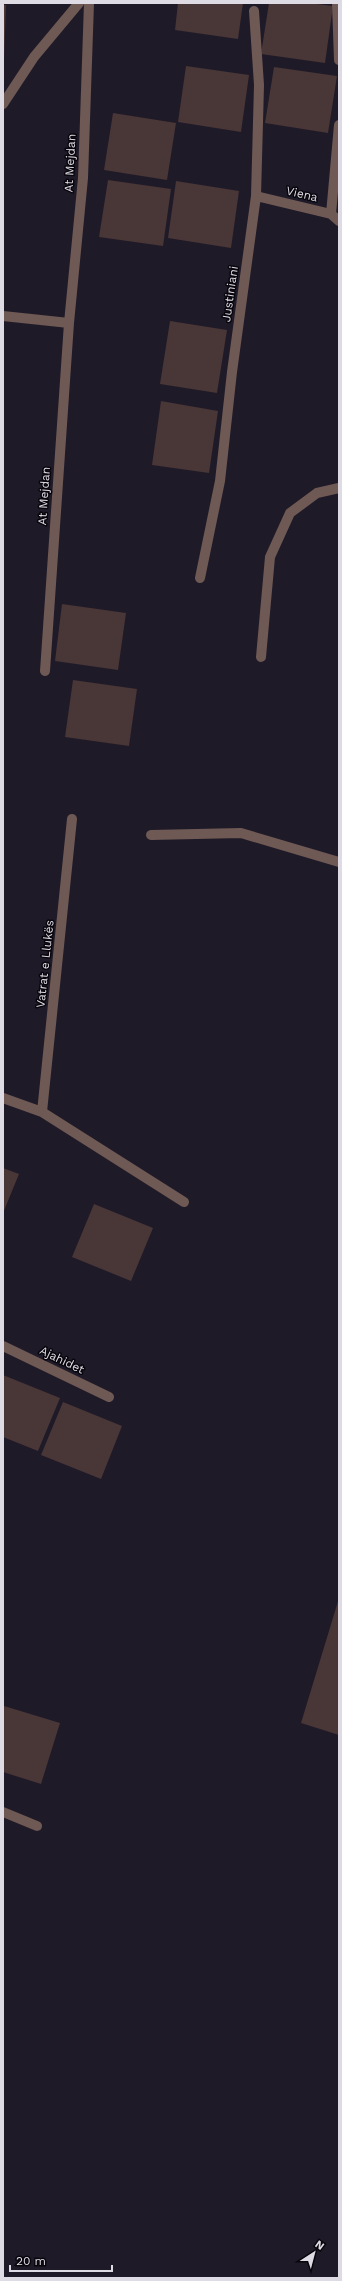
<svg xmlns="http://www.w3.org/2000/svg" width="342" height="2281" font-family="'Work Sans',sans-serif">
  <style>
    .building { fill: #493636 }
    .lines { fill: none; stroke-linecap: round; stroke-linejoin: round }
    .minor { stroke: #6e5954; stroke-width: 10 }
    .labels { text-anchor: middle; stroke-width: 3; stroke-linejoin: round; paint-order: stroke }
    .street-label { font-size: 12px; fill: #dfdbe5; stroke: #08060c }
  </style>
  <rect width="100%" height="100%" fill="#1f1a28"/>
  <path class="building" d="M178 3H243L238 39 175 30Z
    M269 3H309L333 6 325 63 261 54Z
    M3 5H6L4 61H3Z
    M186 66 249 75 241 132 178 122Z
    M274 67 337 76 328 133 265 123Z
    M113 113 176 123 167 180 104 170Z
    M108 180 171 189 163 246 99 237Z
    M176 181 239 191 231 248 168 238Z
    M170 321 227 330 217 393 160 384Z
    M161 401 218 411 209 473 152 465Z
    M62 604 126 613 118 670 55 661Z
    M73 680 137 689 129 746 65 737Z
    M3 1168 19 1174 3 1213Z
    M94 1204 153 1228 131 1281 72 1257Z
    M3 1375 60 1398 38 1451 3 1437Z
    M63 1402 122 1426 101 1479 41 1455Z
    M339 1598V1735L301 1723Z
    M4 1706 60 1723 41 1784 3 1772Z"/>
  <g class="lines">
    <path class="minor" d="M337 3 339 60
      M3 104 34 57 79 3
      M256 196 331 214 339 221
      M331 214 339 125
      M3 316 69 323
      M200 578 220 481 232 372 256 196 259 85 254 11
      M261 657 270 557 290 513 317 493 339 488
      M45 671 69 323 83 178 89 3
      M151 835 241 833 339 862
      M3 1098 42 1112 184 1202
      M42 1112 72 819
      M3 1346 109 1397
      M3 1812 37 1826"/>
  </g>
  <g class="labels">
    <g class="street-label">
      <text transform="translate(70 163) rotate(-87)" y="4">At Mejdan</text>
      <text transform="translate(302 194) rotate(13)" y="4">Viena</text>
      <text transform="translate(230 294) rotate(-82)" y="4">Justiniani</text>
      <text transform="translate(44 496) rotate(-86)" y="4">At Mejdan</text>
      <text transform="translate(45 964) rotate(-84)" y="4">Vatrat e Llukës</text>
      <text transform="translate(62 1360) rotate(26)" y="4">Ajahidet</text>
    </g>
  </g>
  <rect width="342" height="2281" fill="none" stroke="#dfdbe5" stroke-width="8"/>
  <g transform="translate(314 2253) rotate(36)" stroke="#08060c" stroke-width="3" paint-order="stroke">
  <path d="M0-3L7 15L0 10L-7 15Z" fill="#dfdbe5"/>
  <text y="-6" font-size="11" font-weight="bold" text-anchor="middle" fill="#dfdbe5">N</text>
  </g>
  <path d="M10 2265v6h102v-6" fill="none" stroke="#dfdbe5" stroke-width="2"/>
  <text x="16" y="2265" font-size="12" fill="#dfdbe5" stroke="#08060c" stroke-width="3" paint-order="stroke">20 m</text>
</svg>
